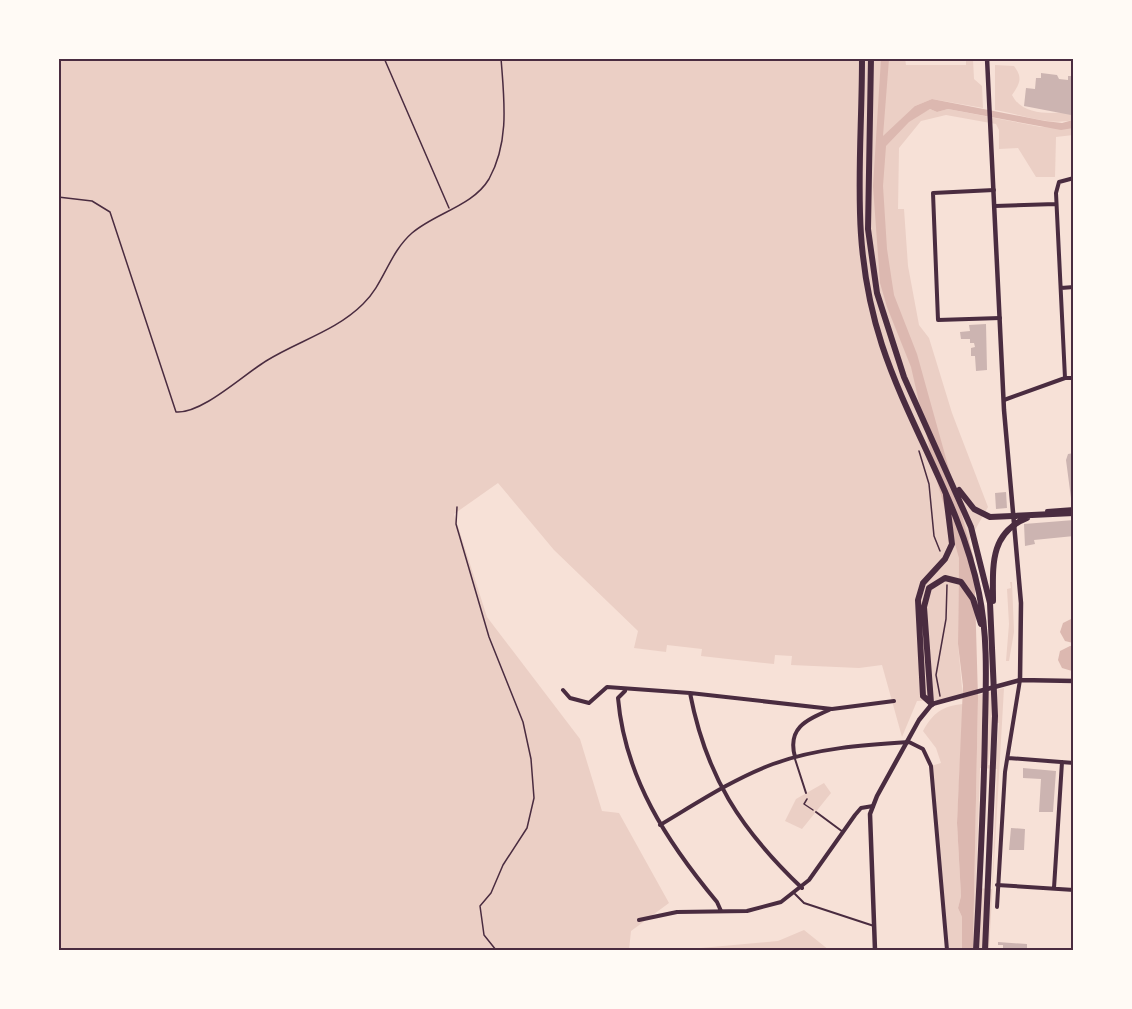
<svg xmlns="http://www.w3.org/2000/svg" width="1132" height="1009" font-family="Ubuntu,sans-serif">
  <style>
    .green { fill: #ebcfc5; fill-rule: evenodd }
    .water { fill: #dcb8b0 }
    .building { fill: #ccb4b1 }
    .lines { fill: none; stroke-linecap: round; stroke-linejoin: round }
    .path { stroke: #4a2c40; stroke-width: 1.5 }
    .service { stroke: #4a2c40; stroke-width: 2 }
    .minor { stroke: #4a2c40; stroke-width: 4 }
    .tertiary { stroke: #4a2c40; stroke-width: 4.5 }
    .trunk { stroke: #4a2c40; stroke-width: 6 }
    .neatline { fill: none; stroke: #4a2c40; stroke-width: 2 }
  </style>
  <rect width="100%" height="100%" fill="#f7e1d7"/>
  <path class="green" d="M905 58 906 65H966V59H973L974 79 982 86 983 108 932 99 915 106 920 114 930 109 937 112 948 109 1041 127 1073 128V135L1056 137 1055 177H1036L1018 148 999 149V130L996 124 946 115 921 121 899 148 898 209H904L908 266 919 325 929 338 952 413 988 507 959 558 958 644 963 699 917 701 902 737 882 665 859 668 791 665 792 656 775 655 774 664 701 656 702 649 667 645 666 652 634 648 638 631 554 550 498 483 454 514 487 617 580 739 602 811 619 813 669 903 631 931 629 950H59V59Z
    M995 65 1014 66C1023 78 1020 83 1012 95 1023 117 1052 113 1073 112V120C1048 126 1020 114 995 110Z
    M1010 582H1012L1014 632 1009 661H1006L1009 624 1007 589 1011 588Z
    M1004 688 989 950H973L978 698V695ZM993 722 999 723 995 766 988 765ZM980 768 997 769 992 889 976 888Z
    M963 704 957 823 961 896 958 908 962 917V950H947L931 766 941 763 936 748 923 731C933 713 942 706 963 704Z
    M824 783 831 793 802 829 785 821 796 799Z
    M804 930 829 950H679L778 941Z"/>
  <path class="water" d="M881 59H889L883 136 915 106 932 99 1045 121 1062 123 1073 120V128L1061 130 948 109 937 112 930 109 909 122 886 146 883 186 887 249 894 295 917 354 974 559 978 698 973 950H962V917L958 908 961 896 957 823 963 686 958 644 959 558 937 481 911 367 887 307 880 283 873 186Z
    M1073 618H1074L1073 643 1065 641 1060 632 1063 623Z
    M1070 646H1073L1072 671 1062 668 1058 660 1060 651Z"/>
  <path class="building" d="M1041 73 1057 75 1059 79 1068 80V76H1074V108L1071 115 1024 106 1026 88 1035 89 1036 78H1041Z
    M986 324 987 370 976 371 975 356H971V348L975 347 974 343H970V339H961L960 332 970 331 969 325Z
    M1074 453V497L1071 498 1066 460 1068 454Z
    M1006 492 1007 508 996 509 995 493Z
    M1074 520V536L1034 540 1035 544 1025 546 1024 524Z
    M1023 768 1056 771 1053 812H1039L1041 779 1023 778Z
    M1011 828 1025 829 1024 850H1009Z
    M998 942 1027 944V950H1003V945H998Z"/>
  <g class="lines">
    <path class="path" d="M384 58 449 208
      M58 197 92 201 110 212 176 412C202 414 243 375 266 361 298 341 336 331 363 304 384 284 389 253 412 233 435 213 473 206 489 179 510 141 504 99 501 58
      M919 451 929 484 934 536 940 551
      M457 507 456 524 489 637 523 722 531 759 534 798 527 828 503 865 491 893 480 906 484 935 496 950
      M940 696 936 675 946 619 947 585
      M807 799 804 804 813 810"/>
    <path class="service" d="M795 759 806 793
      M816 812 843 832
      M795 894 804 903 874 926"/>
    <path class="minor" d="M994 190 933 193 938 320 1000 318
      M995 206 1056 204
      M1061 288 1074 287
      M1065 378 1056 193 1059 182 1074 178
      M1004 400 1065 378H1074
      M1047 511 1074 509
      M563 690 570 698 589 703 607 687 690 693 832 709 894 701
      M625 691 618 698C625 778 667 842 717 902L721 911
      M690 693C706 776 740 829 802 888
      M795 757C787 728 806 720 829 710
      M1008 758 1074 763
      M660 825C697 803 733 779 773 764 817 748 863 745 909 742L923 749 931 766 947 950
      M997 885 1074 890
      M1054 888 1062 762
      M997 907 1005 772 1020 680
      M639 920 677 912 747 911 781 902 809 880 855 815 861 808 873 806"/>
    <path class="tertiary" d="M987 58 1004 410 1021 603 1020 680
      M875 950 870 814 877 796 919 720 932 704 1020 680 1074 681"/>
    <path class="trunk" d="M862 58C862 162 849 244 882 345 910 430 961 504 979 593 988 636 986 681 985 726 984 801 980 876 976 950
      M871 58 868 229 877 293 904 377 971 527 990 603 995 716 985 950
      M959 490 974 509 990 517 1074 513
      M993 601C993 567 989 533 1027 518
      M931 703 924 607 929 588 945 578 961 582 973 599 981 624
      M932 704 923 696 918 600 923 583 945 559 952 544 946 495"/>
  </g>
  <rect width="1132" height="1009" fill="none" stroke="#fffaf5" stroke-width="120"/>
  <rect x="60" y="60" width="1012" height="889" class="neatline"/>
</svg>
